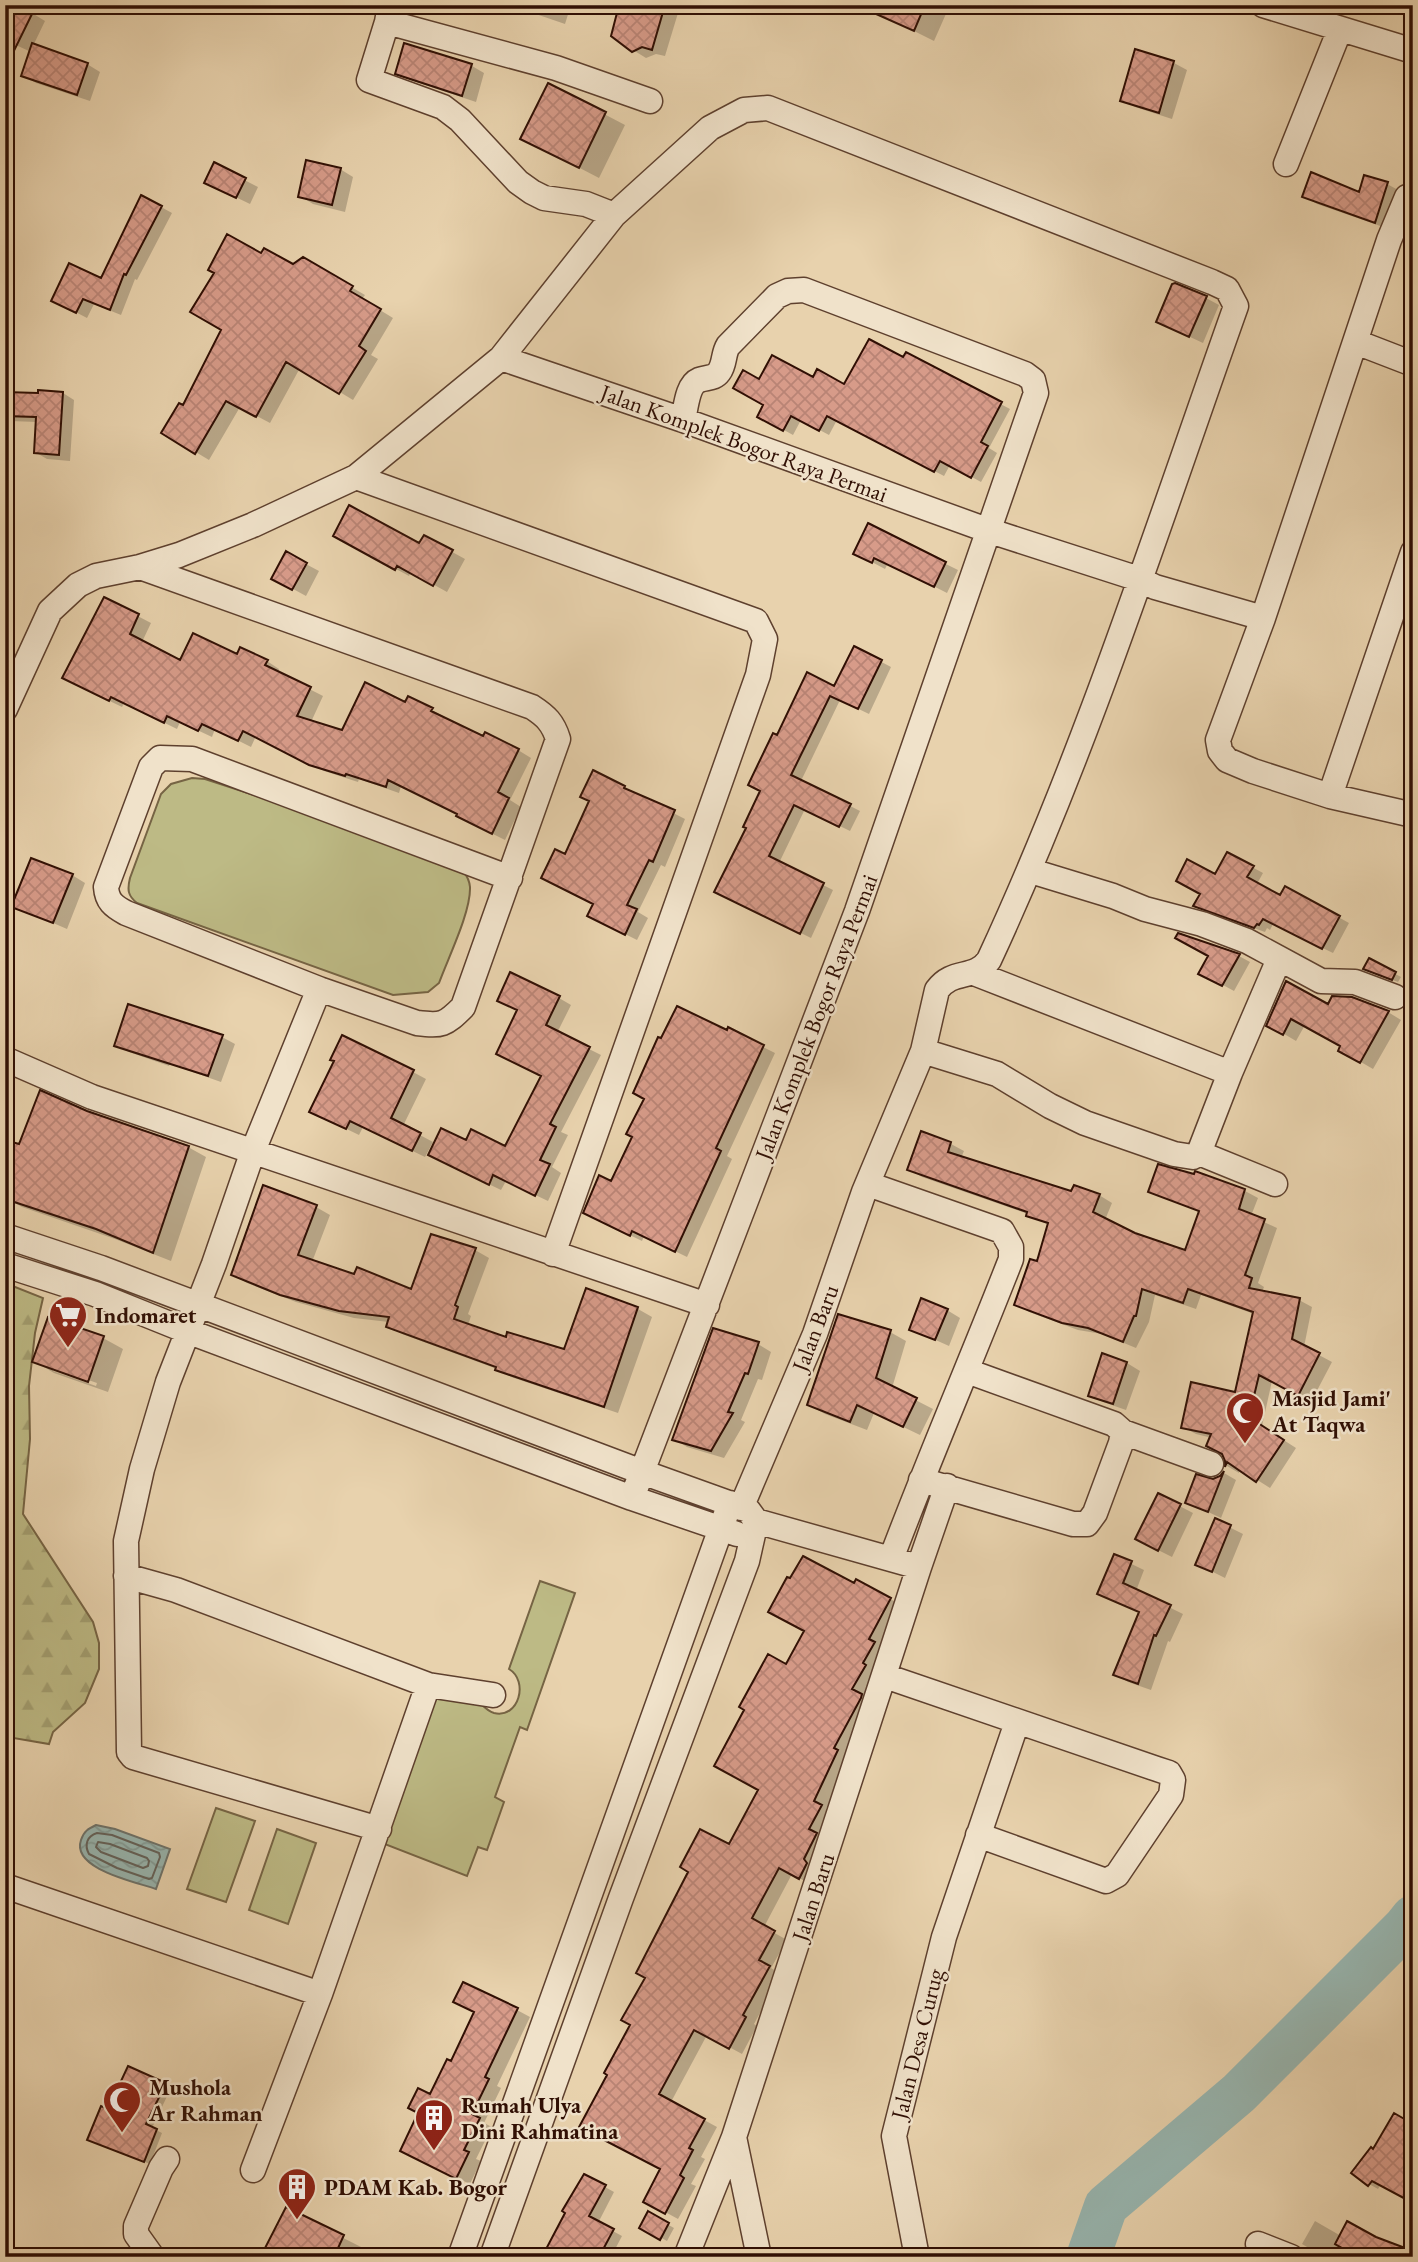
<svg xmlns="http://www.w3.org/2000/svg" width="1418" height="2262" font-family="'EB Garamond',serif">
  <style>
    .green { fill: #bdba85; stroke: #766444; stroke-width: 2 }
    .forest { fill: url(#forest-firs); stroke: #766444; stroke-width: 2 }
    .water { fill: url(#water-waves); stroke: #6e736b; stroke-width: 2 }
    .shadow { fill: #0003; fill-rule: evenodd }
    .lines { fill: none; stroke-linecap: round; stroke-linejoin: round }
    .shore { stroke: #64625a; stroke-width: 2 }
    .river { stroke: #98b6b0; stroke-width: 44 }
    .building { fill: url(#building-cross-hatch); stroke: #300f04; stroke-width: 2 }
    .street-casing { stroke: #5e402e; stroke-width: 27 }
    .street { stroke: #f0e2ca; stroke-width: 24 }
    .labels { text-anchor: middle; stroke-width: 5; stroke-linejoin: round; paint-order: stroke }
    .street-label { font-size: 23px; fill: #300f04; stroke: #f0e2ca }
    .poi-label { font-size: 23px; font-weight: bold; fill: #300f04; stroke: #f0e2ca; text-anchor: start }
  </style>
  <defs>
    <pattern id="forest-firs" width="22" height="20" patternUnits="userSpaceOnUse" patternTransform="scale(1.75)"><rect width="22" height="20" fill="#bdba85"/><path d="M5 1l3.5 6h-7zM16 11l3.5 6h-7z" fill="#a39f71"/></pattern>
    <pattern id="water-waves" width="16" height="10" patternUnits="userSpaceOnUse" patternTransform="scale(1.75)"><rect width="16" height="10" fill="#98b6b0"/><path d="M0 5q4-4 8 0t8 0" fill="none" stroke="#839b96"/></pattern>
    <pattern id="building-cross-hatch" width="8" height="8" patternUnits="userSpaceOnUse" patternTransform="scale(1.75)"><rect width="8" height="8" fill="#d79b89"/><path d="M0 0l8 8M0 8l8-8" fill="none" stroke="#b98475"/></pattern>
  </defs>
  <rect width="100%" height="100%" fill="#e8d2ad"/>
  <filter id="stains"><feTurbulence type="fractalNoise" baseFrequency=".00286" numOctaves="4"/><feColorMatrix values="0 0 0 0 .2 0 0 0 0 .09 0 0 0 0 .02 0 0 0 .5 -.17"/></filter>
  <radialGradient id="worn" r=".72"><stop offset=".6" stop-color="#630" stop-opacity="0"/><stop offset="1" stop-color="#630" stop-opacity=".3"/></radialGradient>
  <path class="green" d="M192 778 205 779 451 860C460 867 469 875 470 887 471 912 448 958 439 983L428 992 393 995 137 903C128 896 127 890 130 878L161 794 171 784Z
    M540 1581 575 1593 527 1730 520 1727 495 1797 504 1802 487 1850 478 1847 467 1876 364 1836 420 1679C437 1685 455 1690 472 1697 480 1700 484 1710 494 1713 519 1719 529 1681 509 1669Z
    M216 1808 255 1821 226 1902 187 1889Z
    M277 1829 316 1843 288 1924 249 1910Z"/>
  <path class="forest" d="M5 1283 43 1298 35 1333 29 1386 30 1439 23 1514 93 1622 99 1643V1669L85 1703 53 1732 49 1744 8 1737 5 1743Z"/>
  <path class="water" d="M96 1825 115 1829 170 1849 156 1889C136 1882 71 1869 81 1840 84 1831 88 1829 96 1825Z"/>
  <path class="shadow" d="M516 5H571L565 24 527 11Z
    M664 5 678 13 665 56 656 54 646 58 633 50Z
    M882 5H959L957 11 949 7 934 41 878 13Z
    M32 13 45 21 33 46 87 64 100 72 90 101 36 83 23 75 31 52 5 40Z
    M1413 14V28L1409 26Z
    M405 46 472 66 484 73 476 102 410 80 397 73Z
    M1137 52 1174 63 1187 70 1172 119 1135 107 1122 100Z
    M549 85 625 125 599 178 522 138Z
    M215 165 258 187 250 204 219 189Z
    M340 169 353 177 345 212 313 204 300 196Z
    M1387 184 1400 191 1389 229 1317 204 1304 196 1360 194Z
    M161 207 172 213 137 280 135 279 121 315 94 304 87 318 64 306 102 281Z
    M262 255 294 266 303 259 365 295 362 299 393 318 371 355 378 359 353 400 300 368 270 423 240 407 209 460 164 433 184 408Z
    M1206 298 1219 305 1203 343 1158 322Z
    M906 354 1010 409 989 448 997 453 981 482 950 465 944 476 837 420 829 435 801 420 793 435 759 416 766 404 760 381 813 380 845 387 904 359Z
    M63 393 74 400 70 461 47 459 35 452 37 422 10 421 5 419V394Z
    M869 526 958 570 947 593 888 563 885 569 868 560Z
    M425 537 465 559 447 592 411 572 409 576 348 543 420 546Z
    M287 554 319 571 306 596 273 578Z
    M105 599 151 623 142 642 181 662 238 656 267 661 279 669 278 673 323 696 311 722 343 732 406 704 432 710 445 717 444 719 484 738 518 750 531 758 510 800 521 807 505 840 471 823 459 814 401 786 399 793 359 779 358 782 324 771 256 736 251 747 215 729 212 737 180 722 177 729 124 703 122 707 77 685Z
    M855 648 891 667 869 714 840 700 801 781 860 811 850 831 805 809 779 863 833 890 811 938 727 897 777 738 835 688Z
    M624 788 685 819 665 867 661 865 638 912 648 918 637 940 601 922 595 904 566 856 591 801Z
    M1228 854 1263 873 1257 884 1281 897 1286 888 1349 923 1333 953 1273 924 1270 930 1267 928 1265 932 1205 911 1195 906Z
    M72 875 85 883 67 929 14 906Z
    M1179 935 1239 956 1250 962 1234 991 1201 973 1210 955Z
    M1370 960 1401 977 1398 982 1371 972Z
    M559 998 571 1005 557 1033 601 1055 561 1132 568 1135 552 1167 561 1173 548 1201 506 1181 501 1190 443 1162 466 1143 506 1148 543 1077 519 1011Z
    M1329 1006 1388 1012 1401 1020 1373 1069 1340 1050 1342 1046 1305 1025 1296 1041 1269 1025Z
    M729 1030 775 1053 727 1156 732 1159 687 1257 644 1236 642 1241 597 1219 634 1137 646 1099Z
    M222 1037 235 1044 221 1082 170 1064 169 1066 129 1052 116 1045Z
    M413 1072 426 1079 403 1126 433 1142 425 1157 363 1127 359 1135 324 1118Z
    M87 1113 188 1147 206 1157 171 1261 115 1239 22 1207 6 1198 20 1146Z
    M922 1134 951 1144 964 1151 961 1158 1073 1194 1099 1195 1112 1203 1105 1220 1134 1234 1187 1253 1200 1212 1151 1191 1195 1176 1196 1173 1245 1191 1258 1198 1251 1216 1277 1228 1258 1283 1264 1287 1262 1292 1299 1300 1312 1307 1304 1347 1332 1362 1311 1402 1272 1381 1262 1426 1296 1448 1270 1488 1240 1469 1239 1473 1227 1466V1460L1212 1438 1196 1434 1183 1427 1237 1394 1254 1314 1201 1295 1196 1309 1155 1295 1149 1322 1136 1348 1102 1334 1078 1330 1029 1312 1016 1304 1038 1263 1049 1225 1028 1214 922 1177 909 1169Z
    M316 1207 330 1215 312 1262 413 1291 475 1250 489 1258 468 1314 471 1316 468 1325 507 1339 565 1351 587 1290 638 1309 652 1317 618 1413 511 1377 497 1369 402 1334 388 1326 389 1322 354 1318 296 1302 247 1283 233 1275Z
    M947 1310 960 1318 949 1346 911 1329Z
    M890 1332 906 1341 892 1388 933 1409 920 1435 874 1413 867 1430 825 1414 809 1405Z
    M103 1338 123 1349 108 1392 54 1373 34 1361ZM53 1368 97 1383 96 1386 53 1371Z
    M758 1344 771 1352 762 1380 758 1379 741 1420 745 1422 724 1458 687 1447 674 1439Z
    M1103 1355 1127 1363 1140 1371 1126 1410 1103 1402 1090 1395Z
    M1224 1473 1236 1480 1221 1518 1187 1502Z
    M1158 1495 1193 1513 1172 1557 1150 1546Z
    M1215 1520 1243 1534 1225 1578 1197 1564Z
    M1115 1556 1144 1570 1136 1591 1183 1614 1170 1642 1168 1641 1151 1690 1128 1682 1115 1674 1140 1613 1100 1593Z
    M857 1581 903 1606 850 1759 826 1809 834 1814 812 1885 792 1874 764 1927 787 1940 771 1968 781 1974 754 2024 757 2026 742 2054 707 2035 671 2102 717 2127 701 2157 705 2159 691 2184 696 2186 678 2219 645 2201 663 2169 594 2133 729 1846 760 1790 787 1666Z
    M517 2010 530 2017 497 2086 501 2088 484 2123 492 2127 476 2159 481 2161 470 2184 415 2158 431 2096 452 2063Z
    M165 2085 171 2088 152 2128 162 2133 150 2164 95 2142 109 2111Z
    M1413 2102V2202L1381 2184 1378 2189 1369 2184 1374 2151 1404 2121Z
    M585 2176 614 2192 598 2223 622 2236 611 2257H559Z
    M286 2209 363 2248 359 2257H279Z
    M649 2214 674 2228 667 2241 642 2227Z
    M1315 2221 1341 2236 1413 2257H1324L1302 2244Z"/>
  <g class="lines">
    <path class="shore" d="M97 1833 112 1835 159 1853 160 1857 152 1878 149 1879 117 1868 89 1854C84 1845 87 1836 97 1833Z
      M98 1842 110 1844 147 1858 149 1861 148 1866 143 1868 101 1852 96 1847Z"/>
    <path class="river" d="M1088 2257 1106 2206 1239 2093 1405 1927 1413 1917"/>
  </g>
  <path class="building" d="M5 5H19L33 12 5 69Z
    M619 5H665L652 50 642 47 632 52 611 36Z
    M856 5H925L914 31Z
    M32 43 88 63 77 95 21 76Z
    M404 43 472 64 462 96 395 74Z
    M1135 49 1174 61 1159 113 1120 101Z
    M548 83 606 112 579 168 520 139Z
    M306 160 341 168 332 205 298 197Z
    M214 162 246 178 236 198 204 183Z
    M1311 172 1359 192 1364 175 1388 182 1375 223 1302 197Z
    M141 195 162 206 126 275 124 274 110 310 83 299 76 313 51 301 69 263 101 278Z
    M227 234 261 253 264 248 293 264 303 257 353 286 350 291 381 309 359 346 366 351 339 394 286 362 256 417 226 401 195 454 161 433 179 403 183 405 221 330 190 312 214 273 208 270Z
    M1175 283 1207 296 1189 337 1156 322 1172 284Z
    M869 339 903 357 906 352 1002 402 981 442 988 446 971 478 940 461 934 472 827 416 819 431 791 416 783 431 757 417 763 405 733 388 743 370 759 379 772 355 813 377 817 369 844 384Z
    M38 390 63 392 59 455 34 453 36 417 5 416V392L38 393Z
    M349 505 419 543 424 535 453 550 433 586 397 566 395 570 333 536Z
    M868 523 946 562 934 587 874 558 872 563 853 554Z
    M286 551 307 563 292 590 271 579Z
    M104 597 139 614 130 634 180 660 193 633 237 654 240 647 268 660 265 665 311 687 297 716 342 730 365 682 405 702 408 696 433 708 431 711 483 736 485 732 519 749 498 792 509 798 492 834 456 816 457 814 388 780 386 787 346 774 345 776 309 765 243 731 238 741 202 724 198 731 167 716 164 723 111 697 109 701 62 678Z
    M854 646 882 660 858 709 830 696 791 775 851 804 839 827 794 805 769 856 824 883 800 934 714 892 746 828 743 827 760 791 748 785 773 733 777 735 807 672 834 686Z
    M593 770 625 786 624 788 675 810 653 862 649 860 627 905 637 909 625 935 587 916 593 904 541 878 555 849 565 854 589 801 580 797Z
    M1227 852 1254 866 1247 877 1280 895 1285 886 1340 916 1322 949 1263 919 1259 925 1257 924 1254 928 1193 906 1200 894 1176 881 1187 859 1215 874Z
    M31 858 73 874 53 923 11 907Z
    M1178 933 1240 954 1222 986 1198 974 1208 956 1175 938Z
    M1369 958 1396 972 1392 980 1363 969Z
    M510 972 560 996 546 1025 590 1047 550 1124 556 1127 540 1160 550 1164 535 1196 493 1175 489 1185 428 1155 441 1128 466 1140 471 1129 505 1146 541 1076 496 1054 517 1010 497 1001Z
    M1286 981 1328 1004 1332 996 1352 997 1389 1011 1360 1063 1338 1051 1340 1046 1291 1019 1283 1035 1266 1026Z
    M128 1004 223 1035 208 1076 114 1046Z
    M677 1006 727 1030 728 1027 764 1045 716 1148 721 1151 675 1252 632 1231 630 1236 583 1213 599 1175 611 1181 632 1137 626 1134 644 1099 633 1093 658 1037 661 1038Z
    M342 1035 414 1070 391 1118 421 1133 412 1151 350 1121 346 1129 309 1112 334 1061 330 1060Z
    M40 1090 87 1111 189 1146 153 1253 96 1229 5 1199V1140L19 1144Z
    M921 1131 951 1142 948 1152 1071 1191 1074 1185 1100 1194 1093 1212 1135 1233 1185 1250 1199 1211 1148 1192 1158 1164 1194 1174 1195 1171 1245 1189 1239 1209 1265 1219 1245 1275 1252 1278 1249 1288 1300 1298 1292 1339 1320 1353 1298 1396 1259 1375 1249 1417 1284 1440 1256 1482 1227 1462 1225 1467V1461L1222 1454 1206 1446 1211 1434 1181 1428 1191 1382 1235 1392 1253 1312 1188 1289 1183 1303 1142 1289 1136 1316H1134L1123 1342 1088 1328 1062 1323 1014 1305 1030 1259 1037 1261 1048 1223 1026 1216 1027 1212 907 1170Z
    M263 1185 317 1205 298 1255 354 1274 357 1267 411 1289 431 1234 476 1248 455 1305 458 1307 454 1319 506 1337 507 1332 564 1349 586 1288 638 1307 604 1407 495 1370 496 1367 386 1327 389 1317 339 1311 280 1295 231 1275Z
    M921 1298 948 1309 935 1340 909 1330Z
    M838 1314 891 1330 876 1378 917 1398 903 1427 857 1405 850 1422 807 1405Z
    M48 1317 104 1336 88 1382 32 1362Z
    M713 1328 759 1342 748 1374 745 1373 728 1412 733 1413 711 1451 672 1440Z
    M1102 1353 1127 1362 1113 1404 1088 1396Z
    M1224 1471 1208 1512 1185 1503 1196 1474 1213 1479 1220 1476Z
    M1158 1493 1181 1504 1158 1551 1135 1539Z
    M1215 1518 1231 1525 1212 1572 1195 1565Z
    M1114 1554 1132 1561 1123 1583 1171 1605 1156 1636 1154 1635 1138 1684 1113 1675 1139 1612 1097 1594Z
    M803 1556 854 1583 856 1579 891 1598 869 1639 875 1642 863 1663 866 1665 852 1689 862 1694 861 1698 834 1748 838 1750 814 1801 822 1805 809 1829 817 1833 804 1859 807 1863 799 1879 779 1868 752 1918 775 1931 759 1960 770 1966 743 2015 746 2017 729 2049 694 2030 659 2094 705 2119 689 2148 693 2150 680 2175 684 2178 665 2214 643 2202 660 2169 579 2127 607 2075 604 2073 630 2025 621 2020 645 1978 636 1973 688 1872 680 1867 700 1829 729 1844 758 1790 714 1766 744 1710 739 1707 768 1654 786 1664 804 1631 768 1612 787 1577 790 1578Z
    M463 1982 518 2008 485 2077 489 2079 472 2114 480 2118 464 2150 469 2152 456 2179 400 2151 418 2113 408 2108 418 2088 430 2094 447 2059 451 2061 474 2012 453 2002Z
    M128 2066 166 2083 146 2124 157 2129 144 2162 87 2140 101 2106 108 2109Z
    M1394 2113 1413 2124V2203L1372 2181 1368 2186 1351 2173 1371 2147 1373 2149Z
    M584 2174 606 2185 589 2216 614 2229 599 2257H556L545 2251 565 2213 562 2211Z
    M286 2207 344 2235 334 2257H277L264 2250Z
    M648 2211 669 2223 660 2240 639 2228Z
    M1347 2221 1376 2237 1413 2251V2257H1358L1335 2244Z"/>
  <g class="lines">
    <defs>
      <path id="street" d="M390 5 387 22 369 80 443 107 460 120 518 182 532 192 544 198 586 204 614 215
        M1263 5 1413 51
        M387 22 556 68 650 101
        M1286 164 1340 29
        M1407 197 1389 240 1263 618 1218 740 1220 751 1227 760 1253 771 1330 796 1413 815
        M1356 342 1413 364
        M501 358 683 420 987 530 1139 579 1155 587 1263 618
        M356 477 756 621 765 639 758 675 553 1254
        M140 567 532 707C546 716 553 723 558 739L463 1007C445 1025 442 1026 417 1023L319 989 253 1151 214 1264 168 1382 142 1469 126 1541 129 1752 133 1757 379 1829
        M5 709 50 611 78 585 96 576 140 567 179 555 253 525 356 477 501 358 614 215 710 128 744 110 768 108 1212 282 1227 289 1236 306C1158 525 1087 749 989 960 974 981 953 968 937 990L923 1051 864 1192 815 1334 741 1508
        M1330 796 1413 552
        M1031 871 1113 896 1145 909 1202 924 1247 941 1321 981 1355 982 1395 997
        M974 973 1230 1073
        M319 989 126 913C113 906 107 901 106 887L151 767 160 758 192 759 510 878
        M923 1051 997 1074 1050 1106 1085 1123 1174 1154 1193 1157 1199 1153 1230 1073 1279 959
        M5 1059 92 1097 707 1305
        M1199 1153 1275 1184
        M868 1184 1002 1231 1011 1247V1259C972 1359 929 1458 891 1559
        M5 1236 101 1268 642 1472 748 1510 756 1521 747 1561 621 1898 492 2257
        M5 1265 95 1294 187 1331 632 1498 737 1534
        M1123 1432 1211 1464
        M921 1480 1073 1524H1087L1095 1513 1121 1443 1123 1432 1114 1424 967 1371
        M632 1498 857 911 1036 393 1033 380 1025 374 804 290 788 291 777 296 728 346C723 354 725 364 719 372 714 379 707 377 699 380 687 385 686 408 683 420
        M756 1521 919 1567 734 2137 759 2257
        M919 1567 947 1486
        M126 1576 176 1590 428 1685 493 1695
        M885 1676 1157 1769 1169 1773 1173 1780 1171 1795 1117 1875 1106 1881 978 1835
        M5 1886 320 1994
        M253 2170 320 1994 428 1685
        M1258 2244 1291 2257
        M151 2255 136 2234V2226L161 2168 167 2159
        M460 2257 730 1503
        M686 2257 734 2137
        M917 2257 894 2136 944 1937 1017 1722"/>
    </defs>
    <use href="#street" class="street-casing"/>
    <use href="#street" class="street"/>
  </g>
  <defs>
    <symbol id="supermarket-pin" viewBox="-11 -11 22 30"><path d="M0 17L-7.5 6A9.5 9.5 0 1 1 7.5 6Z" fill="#8f2418" stroke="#f0e2ca"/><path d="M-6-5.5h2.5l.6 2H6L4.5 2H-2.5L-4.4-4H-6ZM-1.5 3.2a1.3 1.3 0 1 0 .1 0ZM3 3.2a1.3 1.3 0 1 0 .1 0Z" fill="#fff"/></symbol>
    <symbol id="mosque-pin" viewBox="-11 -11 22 30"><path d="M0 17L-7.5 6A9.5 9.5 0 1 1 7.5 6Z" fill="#8f2418" stroke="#f0e2ca"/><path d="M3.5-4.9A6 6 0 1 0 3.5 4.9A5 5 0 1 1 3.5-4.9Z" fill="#fff"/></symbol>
    <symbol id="building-pin" viewBox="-11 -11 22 30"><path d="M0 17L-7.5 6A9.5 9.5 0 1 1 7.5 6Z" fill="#8f2418" stroke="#f0e2ca"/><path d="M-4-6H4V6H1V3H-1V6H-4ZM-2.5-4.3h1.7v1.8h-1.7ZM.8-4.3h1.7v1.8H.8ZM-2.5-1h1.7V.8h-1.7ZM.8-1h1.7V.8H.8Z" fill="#fff"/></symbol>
  </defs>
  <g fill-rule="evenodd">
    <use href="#supermarket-pin" x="46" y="1293" width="44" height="60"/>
    <use href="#mosque-pin" x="1223" y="1389" width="44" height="60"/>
    <use href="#mosque-pin" x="100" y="2078" width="44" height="60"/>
    <use href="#building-pin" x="412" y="2096" width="44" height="60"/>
    <use href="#building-pin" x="275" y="2165" width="44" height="60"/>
  </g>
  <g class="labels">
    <g class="street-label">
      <text transform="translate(744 443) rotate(20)" y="8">Jalan Komplek Bogor Raya Permai</text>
      <text transform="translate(816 1017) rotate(-69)" y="8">Jalan Komplek Bogor Raya Permai</text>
      <text transform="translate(815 1328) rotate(-69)" y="8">Jalan Baru</text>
      <text transform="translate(813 1897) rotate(-72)" y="8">Jalan Baru</text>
      <text transform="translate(917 2044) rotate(-76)" y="8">Jalan Desa Curug</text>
    </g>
    <g class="poi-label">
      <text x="95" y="1323">Indomaret</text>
      <text x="1272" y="1406">Masjid Jami'<tspan x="1272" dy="26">At Taqwa</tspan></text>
      <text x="149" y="2095">Mushola<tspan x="149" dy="26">Ar Rahman</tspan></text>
      <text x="461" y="2113">Rumah Ulya<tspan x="461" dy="26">Dini Rahmatina</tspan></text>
      <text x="324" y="2195">PDAM Kab. Bogor</text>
    </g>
  </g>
  <rect width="1418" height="2262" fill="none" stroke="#e8d2ad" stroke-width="28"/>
  <rect x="7" y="7" width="1404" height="2248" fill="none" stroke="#300f04" stroke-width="3.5"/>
  <rect x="14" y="14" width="1390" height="2234" fill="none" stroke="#300f04" stroke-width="2"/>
  <rect width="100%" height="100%" filter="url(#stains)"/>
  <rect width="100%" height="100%" fill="url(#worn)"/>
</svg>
